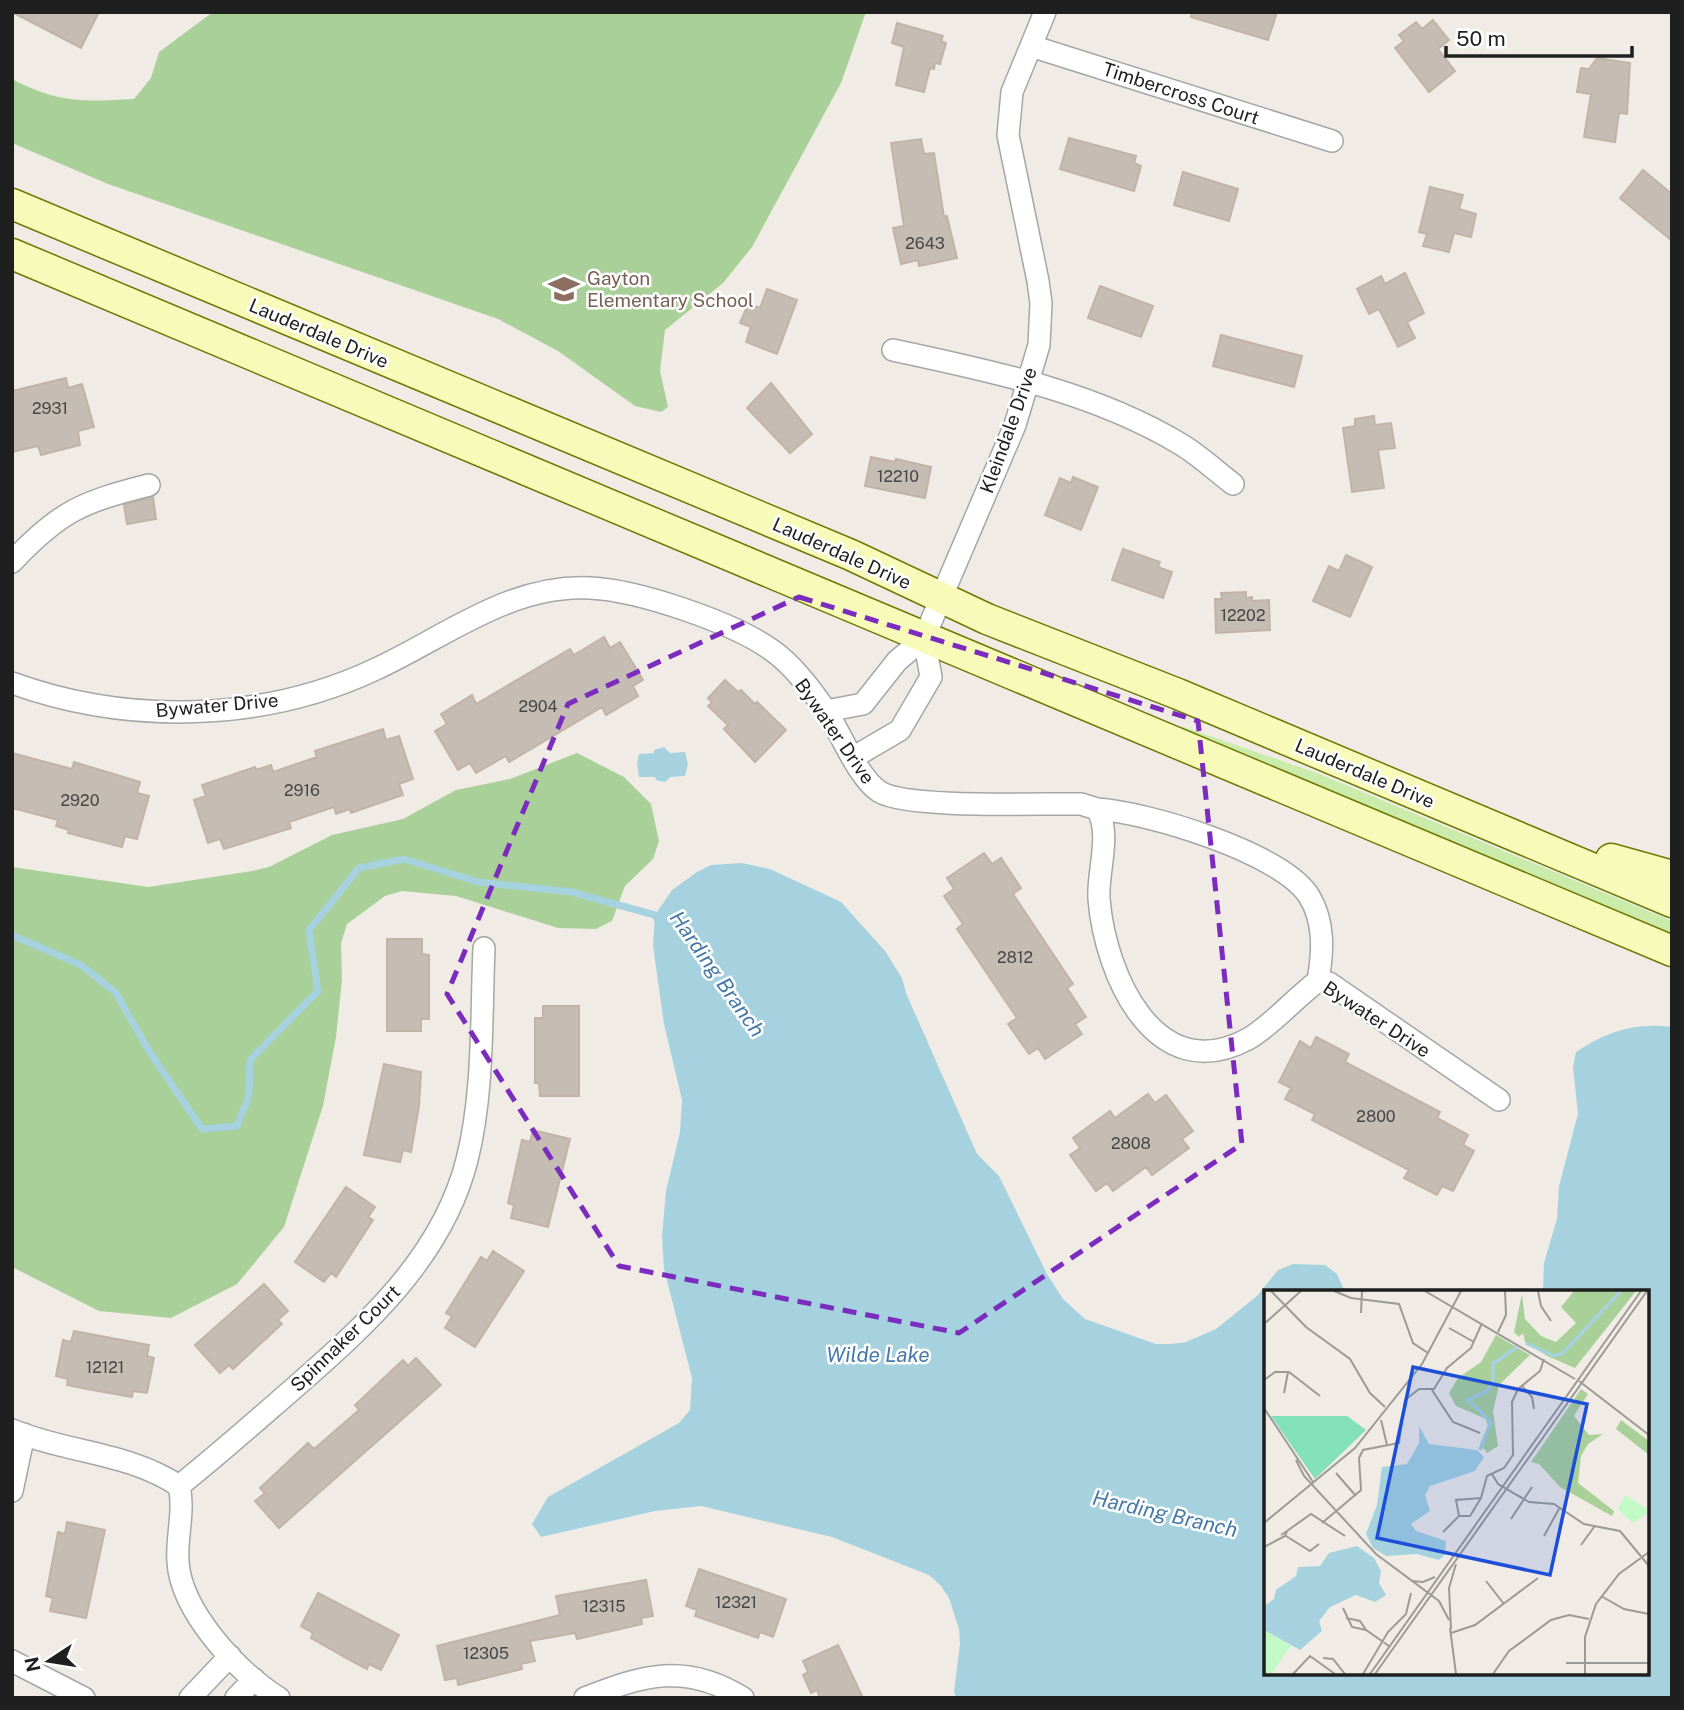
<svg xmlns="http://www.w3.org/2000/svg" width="1684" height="1710" font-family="'Public Sans',sans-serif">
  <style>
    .grass { fill: #cbebaa }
    .forest { fill: #aad099 }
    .water { fill: #a5d2de }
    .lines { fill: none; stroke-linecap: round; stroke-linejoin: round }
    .stream { stroke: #a5d2de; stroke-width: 7 }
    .building { fill: #c5bcb4; stroke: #c2b3a7; stroke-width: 2 }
    .street-casing { stroke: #a6a6a6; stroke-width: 24 }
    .secondary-casing { stroke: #6d7903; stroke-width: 33 }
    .street { stroke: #fff; stroke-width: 21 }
    .secondary { stroke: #f8fab9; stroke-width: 30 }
    .marked { fill: none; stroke: #7b2cbf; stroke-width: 5; stroke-dasharray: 14 9; stroke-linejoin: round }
    .labels { text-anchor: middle; stroke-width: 5; stroke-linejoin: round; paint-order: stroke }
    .number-label { font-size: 16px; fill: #484644 }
    .street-label { font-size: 19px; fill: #1f1f1f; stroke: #fff }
    .education-label { font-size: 19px; fill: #785e54; stroke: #fff; text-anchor: start }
    .water-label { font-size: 21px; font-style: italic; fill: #4679a9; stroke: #fff }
    .inset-river { fill: none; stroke: #a5d2de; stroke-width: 3.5 }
    .inset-road { fill: none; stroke: #9c9a96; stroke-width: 2 }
    .view { fill: #1d4ed8; fill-opacity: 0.15; stroke: #1d4ed8; stroke-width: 3.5 }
    .inset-edge { fill: none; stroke: #1f1f1f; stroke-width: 3.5 }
  </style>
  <rect width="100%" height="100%" fill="#f0ece5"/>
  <path class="grass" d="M1181 726 1317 773 1672 921V937L1179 731Z"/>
  <path class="forest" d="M213 12H866L841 83 752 247 723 283 665 330 660 371 668 407 661 412 635 406 558 351 498 319 108 184 12 143V79C57 103 84 102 134 99L151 78 159 52Z
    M577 753 624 777 651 804 659 841 653 859 625 886 612 921 596 929 558 928 456 896 402 891 385 896 347 924 341 943 342 980 336 1037 323 1106 284 1227 237 1284 171 1318 99 1311 12 1267V867L148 887 252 871 269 867 332 835 403 819 456 790 510 779Z"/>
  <path class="water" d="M664 747 670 753 685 752 688 764 685 776 670 777 665 782 656 780 655 777H639L637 763 639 754 654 753V750Z
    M742 863 770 869 841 902 885 951 902 978 906 993 977 1154 999 1176 1047 1274 1063 1299 1085 1319 1156 1344H1171L1186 1342 1216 1329 1257 1296 1278 1270 1293 1264 1325 1265 1337 1274 1345 1292H1266V1673H1647V1292H1543L1544 1263 1557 1219 1559 1186 1578 1114 1573 1067 1576 1052C1605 1032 1635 1022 1672 1027V1698H956L954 1691 960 1644 959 1629 949 1598 941 1586 929 1575 832 1537 701 1506 655 1511 541 1537 532 1524 548 1497 679 1423 690 1410 692 1378 664 1269 662 1236 666 1191 680 1132 682 1100 664 1024 653 946 655 915 672 890 697 872 711 865Z"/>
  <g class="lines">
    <path class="stream" d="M12 935 81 965 116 993 149 1051 202 1129 237 1126 249 1096 250 1060 318 991 309 930 359 868 404 859 478 882 571 892 655 915 658 921"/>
  </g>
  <path class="building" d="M12 12H99L81 48Z
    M1192 12H1277L1268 40 1191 17Z
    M1433 20 1449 40 1438 49 1455 71 1429 92 1395 48 1404 41 1399 35 1416 22 1422 29Z
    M897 23 943 36 941 41 946 43 940 64 935 63 934 69 930 68 924 92 896 85 904 47 892 43Z
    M1597 58 1630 63 1627 114 1619 113 1615 142 1584 137 1591 94 1577 92 1581 68 1589 69Z
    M1069 138 1136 156 1134 163 1141 166 1134 191 1060 169Z
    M921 139 924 154 934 153 944 217 947 216 957 258 919 266 918 260 901 264 893 228 904 226 891 143Z
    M1643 170 1672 194V241L1620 198Z
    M1183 172 1238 189 1229 221 1174 205Z
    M1430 187 1463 195 1459 209 1476 214 1471 237 1454 233 1449 252 1423 246 1427 234 1419 232Z
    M1405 273 1424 313 1407 322 1415 338 1398 347 1379 309 1369 314 1357 289 1381 276 1385 284Z
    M1100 286 1153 306 1141 337 1088 318Z
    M767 289 797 300 777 354 746 342 751 327 740 323 748 304 760 308Z
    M1221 335 1302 356 1294 387 1213 366Z
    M66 378 68 388 82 384 94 427 78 431 80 445 41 455 38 446 12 452V391Z
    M771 383 812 434 790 453 747 408Z
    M1374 416 1375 425 1391 423 1395 448 1378 450 1384 488 1352 492 1343 428 1355 426V419Z
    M871 457 895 462 896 459 931 467 925 498 865 486Z
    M1073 477 1098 487 1081 530 1045 515 1060 478 1071 483Z
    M153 497 156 519 127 524 124 505Z
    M1123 549 1160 562 1158 567 1172 572 1163 598 1112 580Z
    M1346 555 1372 567 1350 617 1313 601 1329 566 1339 571Z
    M1246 592V598L1252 597V601L1269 600 1270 630 1216 633 1215 599H1222L1221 593Z
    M604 637 610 648 620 642 643 680 633 686 638 696 606 715 602 707 509 762 506 756 476 773 470 763 458 770 435 731 447 724 441 714 472 695 476 704 570 649 574 655Z
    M725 680 738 692 741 690 755 704 757 702 786 730 755 762 724 729 728 725 708 706 712 703 708 698Z
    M383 729 386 740 399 736 413 779 399 784 403 795 351 813 350 809 336 814 334 807 289 822 291 828 224 849 220 839 208 843 194 800 206 796 202 785 255 767 256 770 271 765 273 772 317 757 315 751Z
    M12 753 72 769 74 762 140 782 137 793 149 796 137 839 125 836 122 847 68 833 69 830 56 826 58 820 12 808Z
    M984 853 992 864 1001 858 1021 888 1013 894 1073 984 1067 988 1086 1017 1075 1024 1082 1034 1045 1059 1038 1048 1029 1054 1008 1024 1017 1018 957 929 963 924 944 896 954 889 947 878Z
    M387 939H422V954L429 955V1019H421V1031H387Z
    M543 1006H579V1096H540L539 1083H535V1018H543Z
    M1316 1037 1349 1054 1345 1062 1440 1112 1437 1118 1468 1135 1463 1145 1474 1151 1453 1191 1442 1186 1437 1195 1404 1178 1409 1170 1312 1120 1315 1114 1285 1099 1291 1088 1279 1082 1300 1041 1311 1048Z
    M384 1064 421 1072 419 1106 411 1152 403 1150 400 1162 364 1155Z
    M1148 1094 1155 1103 1166 1095 1193 1131 1182 1139 1189 1148 1152 1175 1146 1167 1113 1191 1107 1183 1096 1191 1070 1155 1080 1148 1073 1138 1110 1111 1115 1118Z
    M533 1130 570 1139 548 1227 511 1218 514 1205 508 1203 522 1140 530 1142Z
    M346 1187 375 1207 368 1217 373 1220 336 1277 331 1273 324 1282 295 1262Z
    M493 1251 524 1271 475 1347 445 1328 452 1316 446 1313 481 1257 487 1261Z
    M264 1284 288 1311 278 1320 282 1324 233 1369 229 1365 220 1373 195 1345Z
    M74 1331 149 1345 147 1356 154 1358 147 1393 133 1391 132 1397 87 1389 67 1385 68 1379 56 1376 63 1340 71 1342Z
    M416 1358 441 1385 279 1528 255 1501 265 1493 260 1488 308 1443 314 1449 359 1410 355 1405 403 1360 408 1366Z
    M67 1522 105 1530 86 1618 50 1611 53 1598 46 1596 58 1532 65 1534Z
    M699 1569 786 1599 773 1637 760 1632 758 1638 695 1616 697 1610 686 1606Z
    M646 1580 653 1616 641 1618 642 1624 577 1639 575 1633 530 1641 535 1661 521 1664 522 1669 458 1685 457 1678 445 1680 437 1646 560 1615 556 1596Z
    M318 1593 399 1635 381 1670 369 1664 367 1669 350 1660 311 1638 313 1633 301 1626Z
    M838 1645 863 1698H820L817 1690 811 1693 803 1675 808 1672 803 1661Z"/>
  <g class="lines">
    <defs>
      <path id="street" d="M1031 46 1332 141
        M893 350C991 371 1095 392 1182 445 1200 456 1216 471 1233 484
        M12 562C60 511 82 502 149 485
        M12 683C128 725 264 722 376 669 445 637 510 584 590 588 638 590 735 623 773 651 794 666 814 693 828 714 842 736 859 779 880 792 909 809 1042 803 1081 804L1097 809C1112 834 1097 872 1099 899 1105 974 1155 1089 1248 1039 1270 1027 1296 997 1318 981L1329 983 1499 1100
        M826 711 863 704 897 661 924 638 1015 425 1039 345 1041 303 1038 281 1008 135 1012 92 1045 12
        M854 757 900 730 931 677 924 638
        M1097 809C1147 812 1282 853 1309 896 1325 922 1323 952 1318 981
        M12 1430C67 1453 128 1452 179 1486 185 1511 176 1537 178 1562 181 1611 238 1673 279 1698
        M179 1486C218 1455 255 1422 293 1389 366 1325 442 1258 467 1160 484 1092 481 1018 484 948
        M12 1491 24 1434
        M12 1661 84 1698
        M190 1698 230 1656
        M236 1698 254 1679
        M585 1698C643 1675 686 1662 743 1698"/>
      <path id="secondary" d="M12 204 851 555 987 619 1178 694 1672 902
        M12 254 1672 951
        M1611 859 1672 876"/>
    </defs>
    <use href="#street" class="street-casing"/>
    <use href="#secondary" class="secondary-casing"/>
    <use href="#street" class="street"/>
    <use href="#secondary" class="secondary"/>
  </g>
  <path class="marked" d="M799 597 1198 721 1242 1144 959 1333 619 1266 447 994 568 704Z"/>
  <defs>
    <symbol id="school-bare" viewBox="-9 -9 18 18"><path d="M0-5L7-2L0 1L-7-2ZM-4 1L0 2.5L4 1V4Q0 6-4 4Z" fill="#8d6e63" stroke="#fff" stroke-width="2.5" paint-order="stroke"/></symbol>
  </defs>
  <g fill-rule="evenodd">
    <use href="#school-bare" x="542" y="267" width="44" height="44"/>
  </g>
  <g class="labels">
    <g class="number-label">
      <text x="925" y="249">2643</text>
      <text x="50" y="414">2931</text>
      <text x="898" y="482">12210</text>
      <text x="1243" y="621">12202</text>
      <text x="538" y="712">2904</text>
      <text x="302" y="796">2916</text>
      <text x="80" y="806">2920</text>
      <text x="1015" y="963">2812</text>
      <text x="1376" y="1122">2800</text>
      <text x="1131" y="1149">2808</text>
      <text x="105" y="1373">12121</text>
      <text x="736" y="1608">12321</text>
      <text x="604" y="1612">12315</text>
      <text x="486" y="1659">12305</text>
    </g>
    <g class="street-label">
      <text transform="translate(1181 93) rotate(18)" y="7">Timbercross Court</text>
      <text transform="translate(319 333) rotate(23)" y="7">Lauderdale Drive</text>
      <text transform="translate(1008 430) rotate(-70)" y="7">Kleindale Drive</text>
      <text transform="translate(842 553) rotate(24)" y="7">Lauderdale Drive</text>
      <text transform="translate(217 705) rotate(-5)" y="7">Bywater Drive</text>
      <text transform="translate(835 731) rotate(55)" y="7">Bywater Drive</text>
      <text transform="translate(1365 773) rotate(23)" y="7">Lauderdale Drive</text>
      <text transform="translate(1377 1019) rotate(33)" y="7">Bywater Drive</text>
      <text transform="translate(345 1338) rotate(-44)" y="7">Spinnaker Court</text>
    </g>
    <g class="education-label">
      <text x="587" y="285">Gayton<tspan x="587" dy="22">Elementary School</tspan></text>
    </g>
    <g class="water-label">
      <text transform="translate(717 974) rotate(55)" y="7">Harding Branch</text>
      <text x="878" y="1362">Wilde Lake</text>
      <text transform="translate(1165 1514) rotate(13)" y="7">Harding Branch</text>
    </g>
  </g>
  <g transform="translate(1264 1290)">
    <rect width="385" height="385" fill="#f0ece5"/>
    <path d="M310 1H372L311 78 283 66 261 52 259 43 255 47 250 42 258 4 261 29 277 46 292 52 312 33 297 17ZM232 45 266 65 235 95 229 121 234 156 223 163 216 154 224 136 222 129 192 116 185 103 194 88 217 72ZM317 99 324 104 310 126 325 145 339 144 324 154 317 166 314 193 350 221 348 226 296 197 275 174 267 172ZM357 130 385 151V165L352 139Z" fill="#aad099"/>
    <path d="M361 205 385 220V222L368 233 354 219ZM0 340 27 356 7 384H0Z" fill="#c2fac6"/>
    <path d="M7 126H83L102 140 51 189Z" fill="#82e0bb"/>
    <path d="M155 136 165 154 213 160 220 167 211 181 166 196 161 205 166 221 147 234 152 241 182 251 181 265 175 270 153 264 122 266 109 258 102 244 113 215 118 177 143 174 155 153ZM93 256 110 268 117 281 115 293 122 305 111 312 92 305 66 317 55 331 58 341 36 360 0 340V316L10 309 12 300 32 286 34 277 56 276 65 263Z" fill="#a5d2de"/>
    <path class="inset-river" d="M262 53 290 66 298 64 357 1M216 160 227 132 204 110 223 101 229 91V74L253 57"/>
    <path class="inset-road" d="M7 1 42 37 86 69 106 103 121 117M70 1 87 8 135 14 149 53 164 63M161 1 311 89M274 1 277 16 287 31M97 23 98 1M0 34 37 1M185 38 210 52M234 42 242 25 241 1M0 90 11 82H25L56 106M315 91 385 145M258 96 268 107 270 119M168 100 189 132 216 143M20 103 24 82M0 118 49 192M117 130 123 155M32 170 40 186 112 264 175 311 185 330M72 183 92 206M228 184 234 194 265 212 290 214 320 234 356 241 385 276M195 226H206L217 208M247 229 268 197M0 233 91 158 158 74 197 1M58 233 97 200 95 168 99 160 135 153 141 110 155 99H170L183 78 207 58 218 33M23 241 47 224 81 246M179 242 195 226 192 210 217 208 223 186 240 178 249 165 248 112 254 99 276 81 280 69M22 246 46 261 55 254M280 246 296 217M317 255 330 237M0 257 21 246 23 241 17 245M147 291 159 292 171 287M222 291 240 314M337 306 360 319 385 324M79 318 88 337 102 340 125 356M82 328 96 331 102 340M186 338 192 384M187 339 185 298 192 274M187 343 211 335 274 288M59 368 69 369 81 384M302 373H385M29 384 46 366 71 384M99 384 124 342 142 324 147 303M106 384 377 1M111 384 383 1M229 384 245 361 287 330 305 325 325 329M321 384V347L332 314 355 284 385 262"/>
    <path class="view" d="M149 77 323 114 286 285 113 248Z"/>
    <rect width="385" height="385" class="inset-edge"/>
  </g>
  <rect width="1684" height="1710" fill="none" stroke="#1f1f1f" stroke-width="28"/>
  <g transform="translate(49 1661) rotate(258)" stroke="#ffffff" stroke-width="5" paint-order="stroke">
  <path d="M0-5L12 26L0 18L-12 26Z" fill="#1f1f1f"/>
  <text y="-10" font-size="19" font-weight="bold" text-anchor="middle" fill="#1f1f1f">N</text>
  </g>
  <path d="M1446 46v10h186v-10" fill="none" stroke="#1f1f1f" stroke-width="3.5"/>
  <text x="1456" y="46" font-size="21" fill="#1f1f1f" stroke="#ffffff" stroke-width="5" paint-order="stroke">50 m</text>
</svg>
